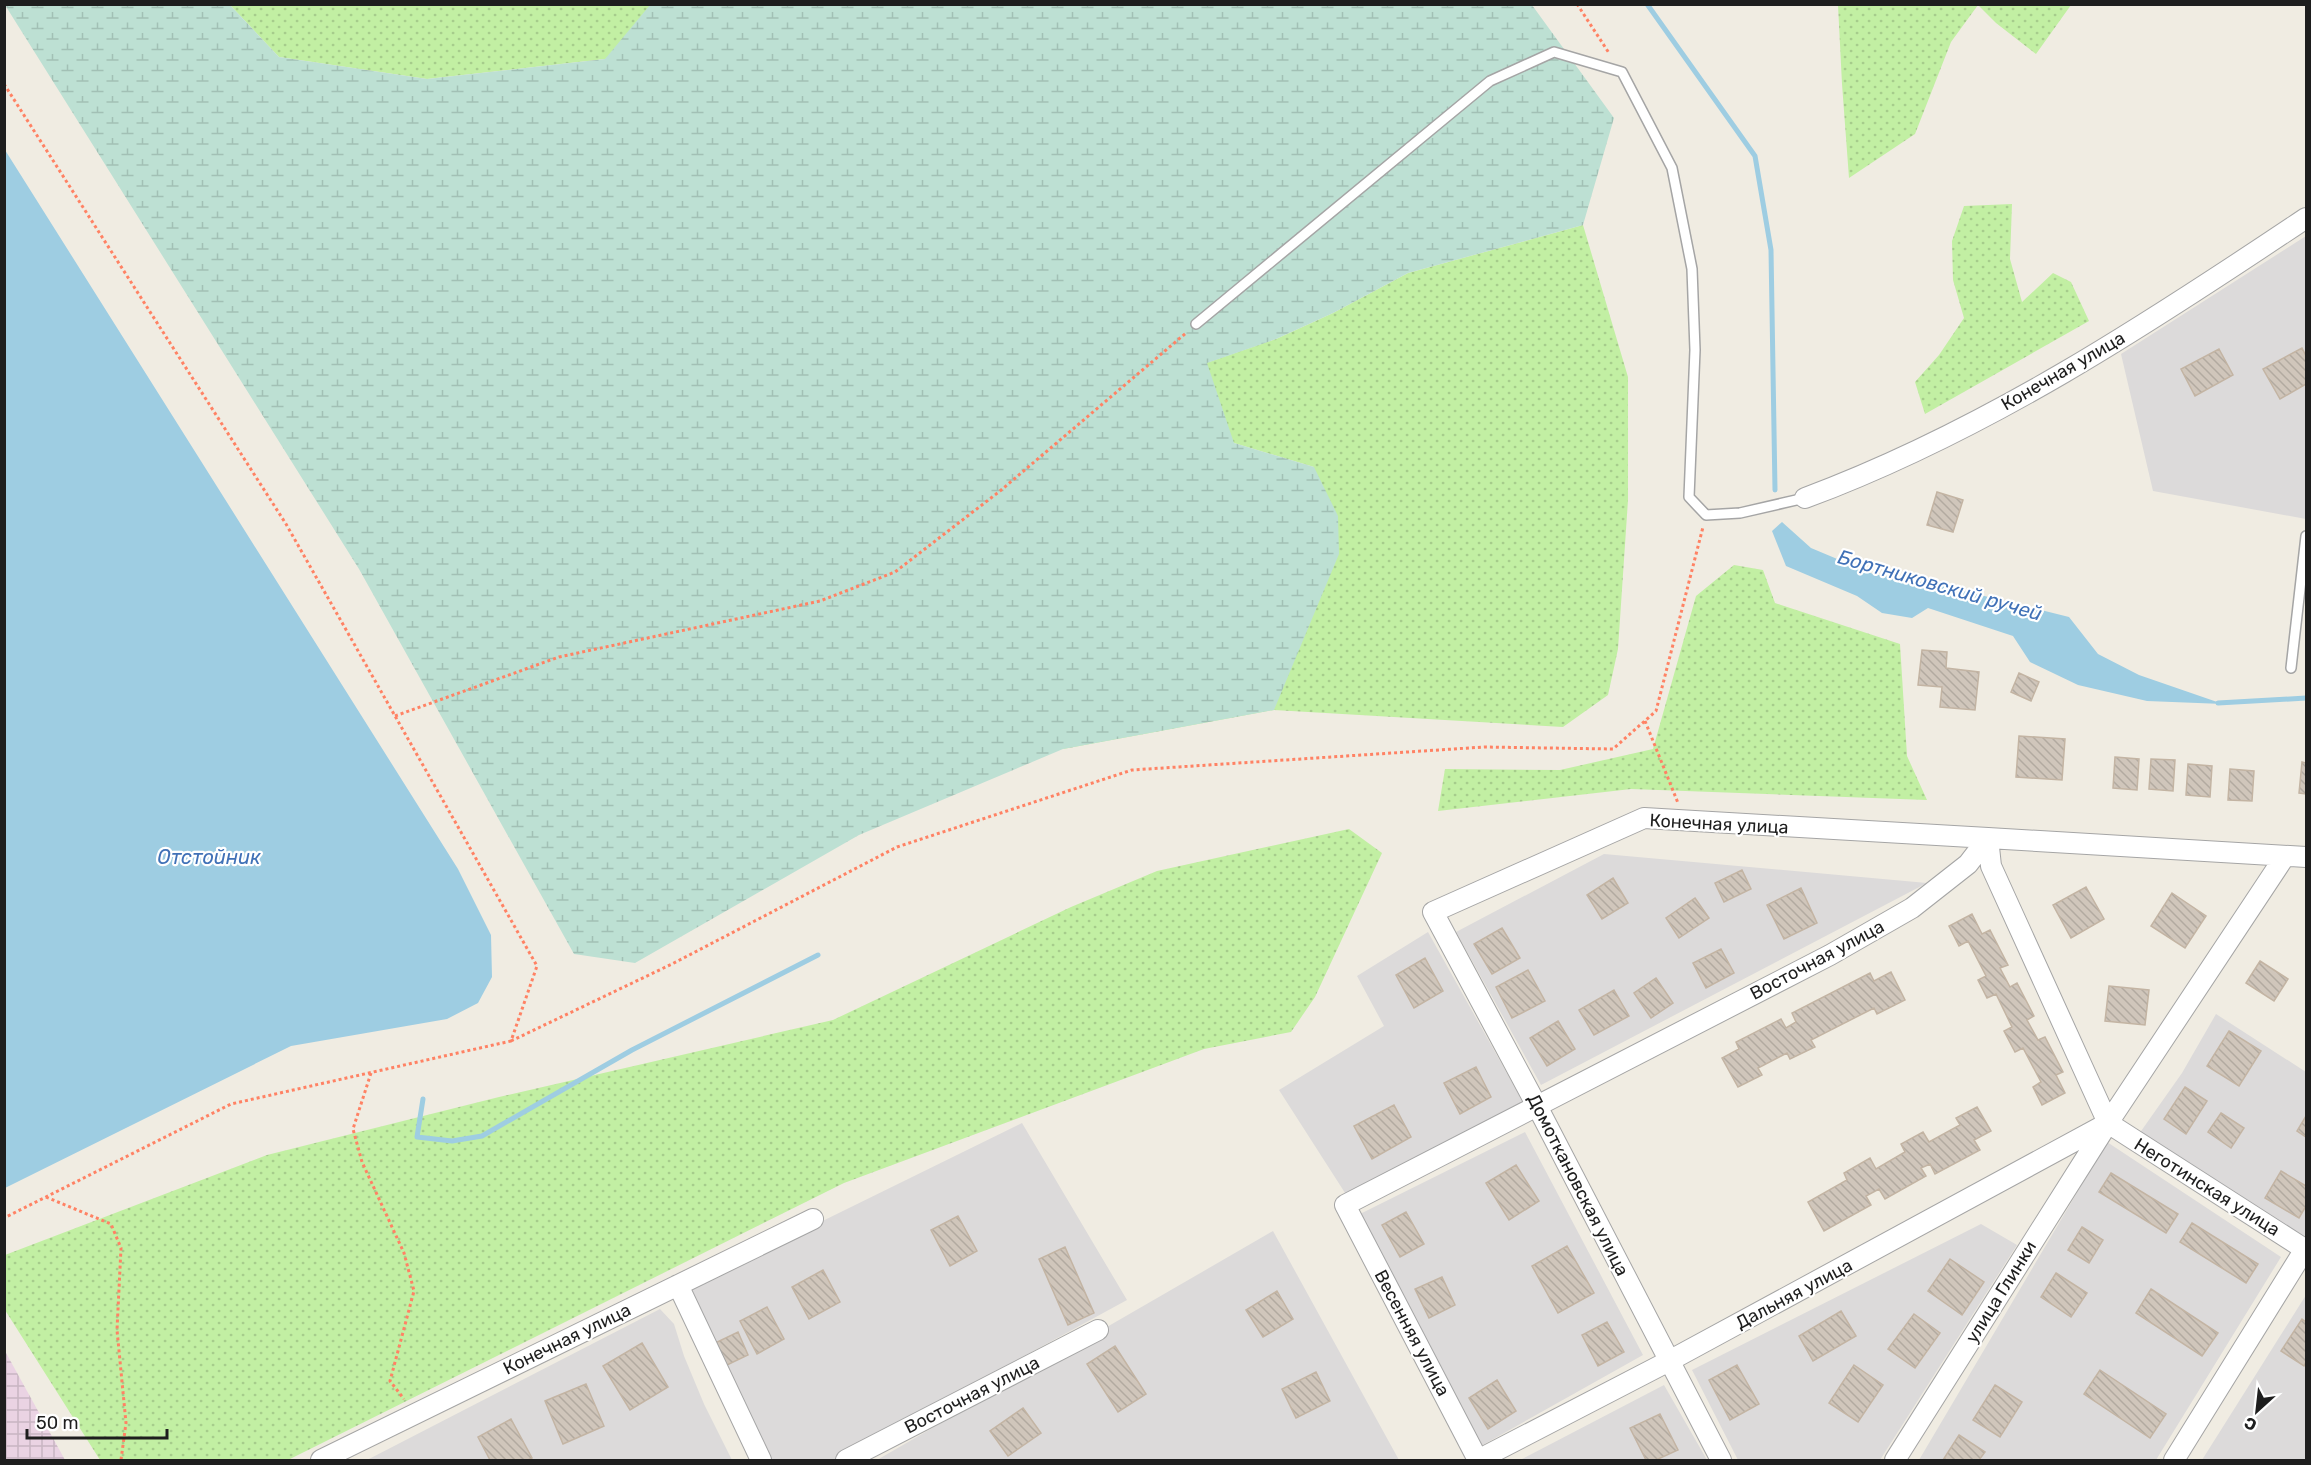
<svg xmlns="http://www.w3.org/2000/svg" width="2311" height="1465" font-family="Rubik,sans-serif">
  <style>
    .residential { fill: #dcdada }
    .industrial { fill: url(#industrial-grid) }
    .grass { fill: url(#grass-dots) }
    .wetland { fill: url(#wetland-marsh) }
    .water { fill: #9ecde2 }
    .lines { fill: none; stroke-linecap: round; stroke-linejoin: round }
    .stream { stroke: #9ecde2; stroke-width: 5 }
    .building { fill: url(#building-back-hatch); stroke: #c3b4a3; stroke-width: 1.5 }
    .service-casing { stroke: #a5a5a5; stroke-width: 12 }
    .minor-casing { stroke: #a5a5a5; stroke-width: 22 }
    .path { stroke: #ff8264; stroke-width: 3; stroke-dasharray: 3 3; stroke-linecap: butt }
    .service { stroke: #fff; stroke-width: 9 }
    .minor { stroke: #fff; stroke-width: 20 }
    .labels { text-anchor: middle; stroke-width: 4.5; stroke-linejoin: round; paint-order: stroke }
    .street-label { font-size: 18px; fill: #1e1e1e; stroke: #fff }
    .water-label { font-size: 20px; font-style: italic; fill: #4071b7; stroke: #fff }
  </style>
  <defs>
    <pattern id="industrial-grid" width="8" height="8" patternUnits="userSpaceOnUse" patternTransform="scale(1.5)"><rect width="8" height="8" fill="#ead3e3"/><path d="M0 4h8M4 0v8" fill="none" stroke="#c8b5c2"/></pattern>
    <pattern id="grass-dots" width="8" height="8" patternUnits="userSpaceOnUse" patternTransform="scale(1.5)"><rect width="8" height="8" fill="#c2efa3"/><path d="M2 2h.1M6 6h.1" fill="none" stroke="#a6cc8c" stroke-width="1.8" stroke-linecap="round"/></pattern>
    <pattern id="wetland-marsh" width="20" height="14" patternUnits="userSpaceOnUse" patternTransform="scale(1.5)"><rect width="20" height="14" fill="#bde0d3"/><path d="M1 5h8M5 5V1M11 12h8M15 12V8" fill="none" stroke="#a2c0b5"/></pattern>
    <pattern id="building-back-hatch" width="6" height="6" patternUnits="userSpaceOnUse" patternTransform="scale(1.5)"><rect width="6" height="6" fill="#d0c6bb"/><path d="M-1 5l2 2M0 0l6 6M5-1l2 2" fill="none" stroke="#b2aaa0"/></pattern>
  </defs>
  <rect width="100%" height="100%" fill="#f0ece2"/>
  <path class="residential" d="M2306 236V519L2153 491 2121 354Z
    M1604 854 1927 883 1541 1085 1456 932Z
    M1428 932 1523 1102 1347 1196 1279 1090 1384 1026 1357 976Z
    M2216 1014 2306 1072V1234L2304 1238 2139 1134 2182 1073Z
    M1022 1123 1127 1300 834 1460H761L682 1290Z
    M1525 1132 1643 1355 1481 1446 1360 1214Z
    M2107 1142 2281 1257 2156 1460H1919Z
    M1981 1224 2017 1245 1880 1460H1738L1692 1370Z
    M1273 1231 1399 1460H877Z
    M2306 1295V1460H2202Z
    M660 1309 674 1324 684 1356 704 1404 732 1460H367Z
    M1664 1385 1707 1460H1520Z"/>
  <path class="industrial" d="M5 1351 65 1460H5Z"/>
  <path class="grass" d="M230 5H986L605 59 427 79 279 57Z
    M1838 5V4L2071 5 2036 54 1996 23 1978 5 1951 42 1915 134 1849 178 1842 84Z
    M2012 204 2010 259 2022 302 2053 273 2071 282 2089 321 1925 414 1915 382 1939 355 1964 318 1953 280 1952 241 1964 206Z
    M1583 225 1628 377V500L1618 649 1608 695 1563 727 1274 710 1063 749 1314 467 1234 443 1156 391 1206 363 1276 339 1333 313 1408 273Z
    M1734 565 1763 570 1775 603 1900 644 1907 756 1927 800 1631 789 1438 811 1445 769 1560 770 1653 749 1696 596Z
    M1349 829 1382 853 1315 997 1291 1032 1204 1049 844 1183 288 1460H100L5 1310V1255L267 1155 499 1097 833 1020 1071 907 1157 871Z"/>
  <path class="wetland" d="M5 5H230L279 57 427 79 605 59 650 5H1532L1614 118 1583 225 1408 273 1333 313 1276 339 1207 363 1234 443 1314 467 1338 516 1339 554 1274 710 1063 749 859 835 635 963 574 954 359 569Z"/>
  <path class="water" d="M5 150 458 869 491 935 492 977 478 1003 447 1019 291 1046 5 1188Z
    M1782 522 1811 548 1873 574 1944 586 2069 617 2098 654 2139 675 2223 704 2147 701 2078 685 2030 662 2013 636 1928 608 1912 618 1882 613 1857 596 1786 566 1772 531Z"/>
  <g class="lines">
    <path class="stream" d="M1647 4 1755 156 1771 250 1775 490
      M2218 703 2306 698
      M423 1099 417 1137 452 1141 482 1136 632 1050 818 955"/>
  </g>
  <path class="building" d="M2302 348 2306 356V384L2280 399 2263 369Z
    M2219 349 2233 375 2195 396 2181 369Z
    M1937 492 1963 500 1953 532 1927 525Z
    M1922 650 1947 652 1946 668 1979 672 1975 710 1940 707 1942 687 1918 685Z
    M2019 673 2039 682 2031 701 2011 692Z
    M2019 736 2065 739 2062 780 2016 777Z
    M2115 757 2139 759 2137 790 2113 788Z
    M2151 759 2175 760 2173 791 2149 789Z
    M2302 762 2306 763V794L2299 793Z
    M2188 764 2212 766 2210 797 2186 795Z
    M2230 769 2254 771 2252 801 2228 800Z
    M1742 870 1751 889 1724 902 1715 883Z
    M1613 878 1628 903 1602 919 1587 895Z
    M2086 887 2104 919 2071 938 2053 905Z
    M1801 888 1817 923 1784 939 1767 905Z
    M2172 893 2206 916 2185 948 2151 926Z
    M1695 898 1709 918 1679 938 1666 918Z
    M1972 914 1982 934 1990 930 2008 965 2000 968 2010 987 2017 983 2034 1016 2027 1020 2038 1040 2045 1037 2063 1072 2056 1075 2065 1093 2042 1105 2033 1087 2041 1082 2023 1048 2015 1052 2004 1031 2012 1027 1996 994 1987 998 1978 980 1986 976 1968 941 1959 946 1949 926Z
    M1502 928 1520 958 1492 974 1474 944Z
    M1721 949 1734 973 1706 988 1693 963Z
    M1425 958 1443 991 1414 1008 1396 975Z
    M2260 961 2288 979 2274 1001 2246 983Z
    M1528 970 1545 1001 1512 1018 1496 987Z
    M1891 972 1905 1000 1877 1014 1874 1008 1811 1040 1815 1047 1790 1059 1787 1053 1758 1068 1762 1075 1738 1087 1722 1058 1739 1049 1736 1042 1781 1019 1786 1028 1796 1022 1792 1013 1870 973 1874 981Z
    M1656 978 1673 1003 1651 1018 1634 993Z
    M2109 986 2149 990 2145 1025 2105 1021Z
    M1614 990 1629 1016 1594 1035 1579 1010Z
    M1558 1021 1575 1049 1547 1066 1530 1038Z
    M2229 1031 2261 1051 2239 1086 2207 1066Z
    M1476 1067 1491 1097 1460 1114 1444 1083Z
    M2185 1087 2207 1101 2186 1134 2164 1119Z
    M1394 1105 1411 1137 1372 1159 1354 1126Z
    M1977 1107 1991 1131 1974 1140 1980 1150 1935 1174 1930 1164 1921 1168 1926 1176 1885 1199 1879 1189 1866 1196 1871 1205 1824 1231 1808 1202 1847 1180 1844 1173 1870 1158 1876 1169 1905 1152 1901 1144 1923 1132 1929 1142 1960 1125 1956 1118Z
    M2221 1113 2244 1128 2231 1148 2208 1132Z
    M2306 1116V1137L2297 1131Z
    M1516 1165 1539 1201 1509 1220 1486 1183Z
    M2281 1171 2306 1186V1206L2299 1218 2265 1198Z
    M2111 1173 2178 1214 2166 1233 2099 1192Z
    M1406 1212 1424 1244 1400 1257 1382 1225Z
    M958 1216 977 1251 950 1266 931 1230Z
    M2192 1223 2258 1264 2246 1283 2180 1242Z
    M2082 1227 2103 1240 2089 1263 2068 1250Z
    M1567 1246 1594 1293 1558 1313 1532 1266Z
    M1065 1247 1094 1313 1068 1325 1039 1259Z
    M1950 1259 1984 1282 1962 1315 1928 1291Z
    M823 1270 840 1302 809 1319 792 1287Z
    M2056 1273 2087 1293 2071 1317 2041 1297Z
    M1442 1277 1455 1305 1429 1318 1415 1289Z
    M2151 1289 2218 1333 2202 1356 2136 1313Z
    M1277 1291 1293 1319 1263 1337 1246 1310Z
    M767 1307 784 1339 757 1354 740 1321Z
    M1841 1311 1856 1336 1813 1361 1799 1336Z
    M1914 1314 1940 1333 1915 1368 1888 1349Z
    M2302 1319 2306 1322V1362L2304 1366 2281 1351Z
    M1607 1322 1624 1352 1598 1366 1582 1335Z
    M738 1332 748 1355 725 1366 715 1343Z
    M642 1343 668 1387 630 1410 603 1366Z
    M1115 1346 1146 1394 1118 1412 1087 1364Z
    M1737 1365 1759 1404 1730 1420 1709 1380Z
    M1854 1365 1883 1385 1858 1422 1829 1403Z
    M2100 1370 2166 1414 2150 1438 2084 1394Z
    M1316 1372 1330 1401 1296 1418 1282 1389Z
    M1497 1380 1516 1411 1488 1429 1469 1398Z
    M586 1384 604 1426 563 1444 545 1401Z
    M1995 1385 2022 1402 2000 1437 1973 1420Z
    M1023 1408 1041 1433 1008 1456 990 1431Z
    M1660 1414 1678 1450 1656 1460H1646L1630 1428Z
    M511 1419 532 1458 528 1460H490L478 1437Z
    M1959 1435 1985 1452 1979 1460H1943Z"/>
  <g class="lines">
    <defs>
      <path id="service" d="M1196 324 1490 81 1554 52 1622 72 1672 168 1692 269 1695 350 1689 497 1706 515 1740 513 1805 498
        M2291 668 2306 536"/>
      <path id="minor" d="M1805 498C1985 431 2148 324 2306 218
        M2108 1123 2306 1250
        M678 1285 761 1460
        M321 1460 813 1219
        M846 1460 1098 1330
        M1478 1460 1345 1205 1830 955 1912 908 1968 864 1988 838 2306 857
        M1478 1460 1669 1361 2108 1123 2285 856
        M1721 1460 1537 1106 1433 912 1644 818 1988 838 1991 866 2108 1123 1895 1460
        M2174 1460 2305 1249"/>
    </defs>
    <use href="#service" class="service-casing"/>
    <use href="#minor" class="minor-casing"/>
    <path class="path" d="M1577 4 1609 53
      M4 84 286 524 537 966 511 1041 231 1104 4 1218
      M395 716 559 657 820 601 895 572 1000 491 1186 333
      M1645 721 1678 803
      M511 1041 672 964 897 847 1132 770 1484 747 1613 749 1656 711 1703 527
      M371 1073 353 1129 362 1162 404 1253 414 1291 390 1381 404 1399
      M46 1197 111 1224 121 1248 117 1330 126 1423 121 1460"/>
    <use href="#service" class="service"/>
    <use href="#minor" class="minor"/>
  </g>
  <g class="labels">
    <g class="street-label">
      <text transform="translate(2063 371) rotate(-30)" y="6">Конечная улица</text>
      <text transform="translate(1719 824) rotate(3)" y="6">Конечная улица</text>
      <text transform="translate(1817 960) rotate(-28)" y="6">Восточная улица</text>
      <text transform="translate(1578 1185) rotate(63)" y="6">Домоткановская улица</text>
      <text transform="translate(2207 1187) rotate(32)" y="6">Неготинская улица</text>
      <text transform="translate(2001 1292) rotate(-58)" y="6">улица Глинки</text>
      <text transform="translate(1794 1294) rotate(-28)" y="6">Дальняя улица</text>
      <text transform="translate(1412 1333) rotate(62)" y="6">Весенняя улица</text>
      <text transform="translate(567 1339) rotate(-26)" y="6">Конечная улица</text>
      <text transform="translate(972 1395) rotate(-27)" y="6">Восточная улица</text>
    </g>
    <g class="water-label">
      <text transform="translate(1940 585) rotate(16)" y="7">Бортниковский ручей</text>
      <text x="209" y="864">Отстойник</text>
    </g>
  </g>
  <rect width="2311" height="1465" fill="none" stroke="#1e1e1e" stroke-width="12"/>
  <g transform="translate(2257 1411) rotate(207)" stroke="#ffffff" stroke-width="4.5" paint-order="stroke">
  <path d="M0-4.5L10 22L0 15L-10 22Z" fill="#1e1e1e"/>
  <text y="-9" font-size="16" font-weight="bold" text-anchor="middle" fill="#1e1e1e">С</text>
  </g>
  <path d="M27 1429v9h140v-9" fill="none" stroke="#1e1e1e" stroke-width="3"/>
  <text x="36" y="1429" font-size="18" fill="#1e1e1e" stroke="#ffffff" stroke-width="4.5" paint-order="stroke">50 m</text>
</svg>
